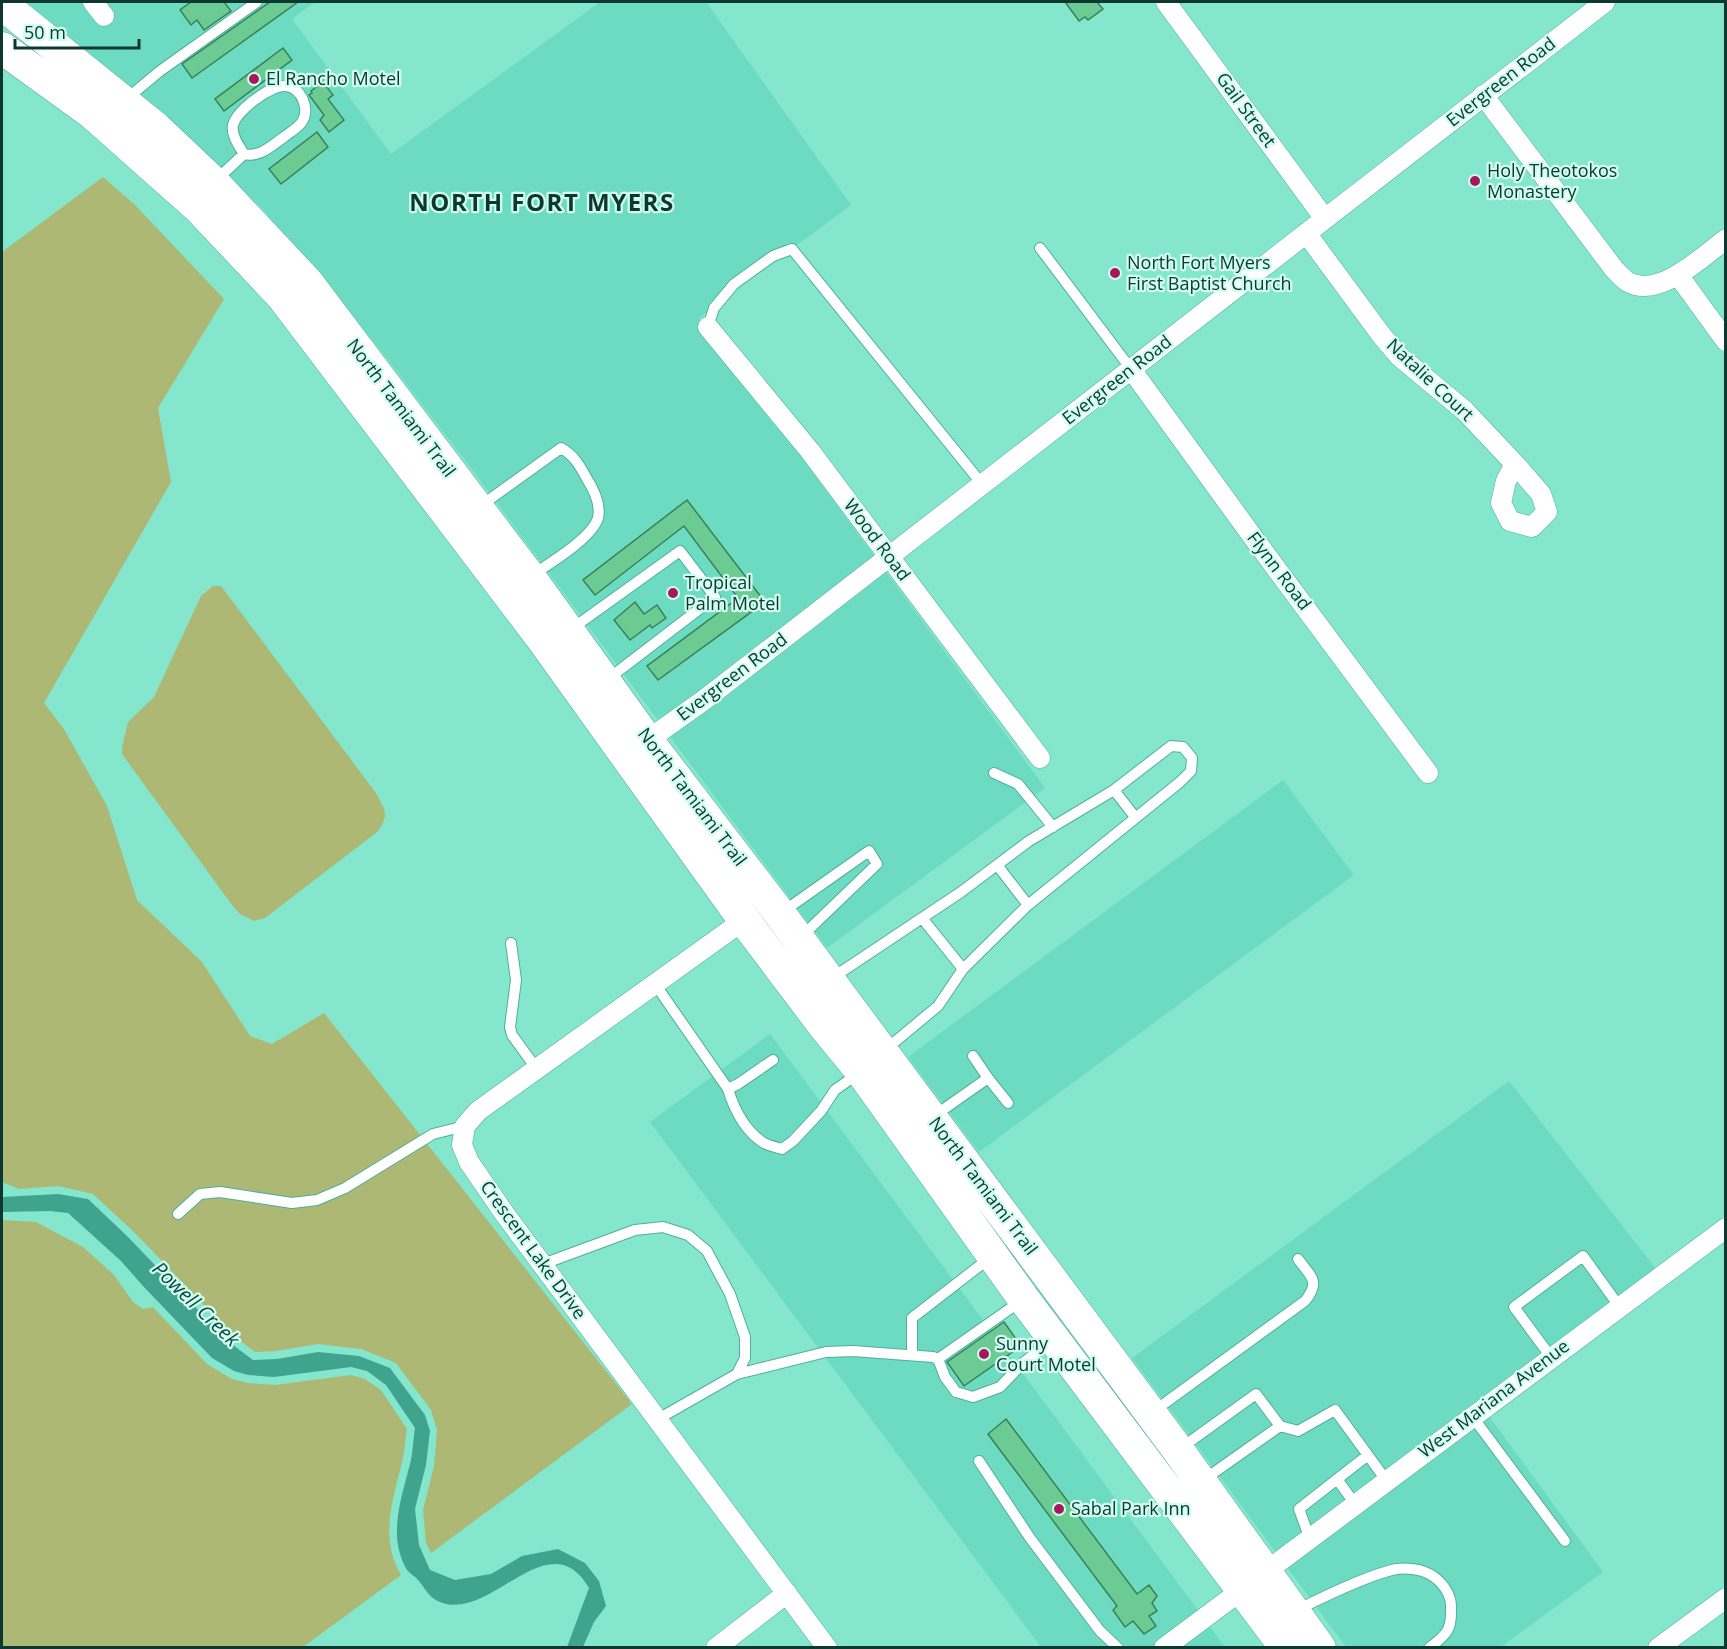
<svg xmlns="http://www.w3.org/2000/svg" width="1727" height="1649" font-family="'Open Sans',sans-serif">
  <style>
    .built { fill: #6ddbc2 }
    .green { fill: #acb873 }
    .water { fill: #3fa38d }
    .building { fill: #6bcb93; stroke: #388258; stroke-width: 1.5 }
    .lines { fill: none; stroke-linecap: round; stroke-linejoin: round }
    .service-casing { stroke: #4eb09a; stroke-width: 12 }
    .minor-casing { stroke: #4eb09a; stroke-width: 21 }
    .primary-casing { stroke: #4eb09a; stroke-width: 33 }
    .service { stroke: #fff; stroke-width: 10 }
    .minor { stroke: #fff; stroke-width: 20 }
    .primary { stroke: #fff; stroke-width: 32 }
    .poi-dot { fill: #a41860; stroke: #d0fdf0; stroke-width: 2 }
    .labels { text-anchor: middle; stroke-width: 4.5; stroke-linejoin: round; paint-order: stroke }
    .poi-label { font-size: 18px; fill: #0d382f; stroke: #d0fdf0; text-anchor: start }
    .street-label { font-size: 18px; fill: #0d382f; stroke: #d0fdf0 }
    .water-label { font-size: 20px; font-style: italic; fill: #0e483d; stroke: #d0fdf0 }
    .district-label { font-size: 24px; font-weight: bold; letter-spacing: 1.5px; fill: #0d382f; stroke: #d0fdf0 }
  </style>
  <rect width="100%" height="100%" fill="#85e6ce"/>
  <path class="built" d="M27 2H315L292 19 391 154 600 2H706L851 205 699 318 1045 788 827 948 465 460 378 347 263 209 154 109Z
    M1283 780 1354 875 979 1152 908 1057Z
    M770 1034 1047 1406 1225 1647H1041L650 1122Z
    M1509 1081 1660 1274 1483 1408 1603 1572 1501 1647H1346L1132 1358Z"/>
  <path class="green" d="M103 177 134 204 224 299 158 408 171 482 44 703 64 729 107 806 137 900 202 962 250 1036 272 1044 324 1013 632 1404 431 1553 426 1543 423 1510 434 1466 437 1430 431 1410 396 1363 361 1349 318 1344 276 1351 255 1352 234 1336 133 1231 93 1194 58 1186 19 1189 2 1182V252Z
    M213 586H221L376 793C385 810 390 815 377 832L265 918 254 921 240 914 232 905 122 754V747L128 722 154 697 201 596Z
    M2 1220 36 1222 83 1247 114 1275 133 1302 143 1309 153 1307 207 1364 232 1379 248 1383 275 1385 351 1375 365 1379 381 1390 407 1429C405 1440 405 1451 402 1462 393 1500 379 1538 401 1575L303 1647H2Z"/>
  <path class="water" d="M58 1194 88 1199 127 1236 229 1342 253 1360 277 1359 318 1352 359 1356 390 1368 425 1415 430 1431 426 1465 415 1509 419 1545 430 1570 455 1580 491 1574 522 1556 558 1549 585 1563 599 1581 606 1606 594 1622 583 1647H567L589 1588C549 1519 490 1623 440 1602 429 1598 425 1588 418 1580 415 1576 410 1574 408 1571 402 1564 397 1545 397 1536 396 1511 404 1488 410 1464 413 1453 413 1440 415 1428L386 1385 367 1371 351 1367 274 1377 248 1375 234 1371 212 1358 143 1286 121 1261 68 1213 50 1211 2 1212V1197Z"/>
  <path class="building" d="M191 2H224L231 11 204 30 197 20 191 25 180 10Z
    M270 2H298L192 78 182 64Z
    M1065 2H1097L1103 9 1088 20 1085 17 1079 21Z
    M283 48 292 60 224 111 215 99Z
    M323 82 333 95 328 99 344 120 329 132 320 120 324 115 309 95 312 93 311 91Z
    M317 132 328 147 281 184 269 169Z
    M687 500 765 602 658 680 647 666 738 598 684 526 595 595 583 580Z
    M635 602 644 614 657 605 666 618 652 628 650 625 630 640 614 620Z
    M1004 1322 1021 1346 964 1386 947 1362Z
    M1006 1419 1137 1594 1149 1585 1157 1596 1152 1603 1157 1611 1149 1616 1156 1626 1144 1634 1133 1621 1125 1627 1113 1610 1117 1606 988 1434Z"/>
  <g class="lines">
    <defs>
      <path id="service" d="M124 101 160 71 257 2
        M214 182 244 154C260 158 272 145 284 137 290 132 298 128 302 122 310 109 302 88 286 86 272 84 237 110 233 125 231 135 239 146 244 154
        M1040 248 1131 369
        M708 327 714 308 734 284 773 256 792 249 982 484
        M479 507 561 448C574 455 580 466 587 479 594 490 601 505 598 518 592 538 549 564 532 575
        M570 630 680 551 715 597 608 679
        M994 773 1018 784 1053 827
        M1114 790 1135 817
        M997 865 1028 905
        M781 913 869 851 877 864 801 937
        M922 918 963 969
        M511 943 516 980 510 1027 512 1035 536 1068
        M832 978 961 892 1029 841 1114 790 1171 746 1183 747 1192 758 1191 771 1180 782 1028 905 963 969 938 1006 885 1050
        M655 984 728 1089
        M973 1056 988 1078
        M773 1060 738 1084 728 1089C734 1109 745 1131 764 1143 769 1146 776 1147 782 1149L793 1141 821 1111 835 1090 859 1073
        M934 1116 988 1078 1008 1103
        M178 1214 200 1194 220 1192 292 1203 317 1200 345 1188 433 1134 465 1126
        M543 1264 635 1230 663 1227 688 1235 707 1251 730 1294 745 1337V1358L737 1374 658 1419
        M912 1355V1318L991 1257
        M1551 1357 1514 1307 1583 1256 1619 1306
        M938 1359 1021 1301
        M737 1374 826 1352 853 1351 933 1357 938 1359 945 1377 956 1392 973 1397 1000 1387 1023 1363 1051 1341
        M1154 1411 1305 1301C1321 1281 1311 1277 1298 1259
        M1472 1416 1565 1541
        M1280 1426 1298 1431 1335 1410 1386 1480
        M1181 1448 1256 1394 1280 1426 1202 1481
        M979 1461 1030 1538 1100 1631 1118 1648
        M1337 1479 1355 1504
        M1310 1539 1299 1509 1368 1455
        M1297 1610C1323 1597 1368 1575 1396 1569 1411 1567 1428 1570 1439 1581 1446 1588 1451 1596 1451 1606 1452 1629 1448 1634 1429 1648"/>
      <path id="minor" d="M93 2 104 16
        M1166 2 1325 219
        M1483 95 1614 269C1618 273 1623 279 1628 282 1659 299 1702 257 1726 239
        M1306 233 1382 336 1399 356 1465 411 1515 464
        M1678 275 1726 341
        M708 327 810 451 1040 758
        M1131 369 1255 540 1428 773
        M1515 464 1541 494 1547 512 1532 527 1510 521 1501 503 1506 481Z
        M638 747 704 700 1605 2
        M744 920 478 1111 465 1126 462 1145 469 1162 504 1213 827 1648
        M1264 1573 1726 1228
        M716 1648 787 1593
        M1164 1648 1243 1589
        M1658 1648 1726 1598"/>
      <path id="primary" d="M2 4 156 128 213 182 307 282 529 576 647 740 780 914 1178 1450 1320 1648
        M2 48 92 113 199 208 282 296 540 636 744 920 824 1026 861 1071 1023 1298 1286 1648"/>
    </defs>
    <use href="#service" class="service-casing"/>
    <use href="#minor" class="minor-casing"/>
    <use href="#primary" class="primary-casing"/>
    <use href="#service" class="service"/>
    <use href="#minor" class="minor"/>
    <use href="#primary" class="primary"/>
  </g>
  <g class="poi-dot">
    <circle cx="254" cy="79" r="6"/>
    <circle cx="1475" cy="181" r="6"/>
    <circle cx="1115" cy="273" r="6"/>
    <circle cx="673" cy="593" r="6"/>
    <circle cx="984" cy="1354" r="6"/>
    <circle cx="1059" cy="1509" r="6"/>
  </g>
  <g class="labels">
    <g class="poi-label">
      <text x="266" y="85">El Rancho Motel</text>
      <text x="1487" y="177">Holy Theotokos<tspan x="1487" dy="21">Monastery</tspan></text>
      <text x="1127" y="269">North Fort Myers<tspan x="1127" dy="21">First Baptist Church</tspan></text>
      <text x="685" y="589">Tropical<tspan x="685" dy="21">Palm Motel</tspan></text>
      <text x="996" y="1350">Sunny<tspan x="996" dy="21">Court Motel</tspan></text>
      <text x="1071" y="1515">Sabal Park Inn</text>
    </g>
    <g class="street-label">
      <text transform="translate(1501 82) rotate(-38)" y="6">Evergreen Road</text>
      <text transform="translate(1246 110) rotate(54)" y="6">Gail Street</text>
      <text transform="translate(1117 380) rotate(-38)" y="6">Evergreen Road</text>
      <text transform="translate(1430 380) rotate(43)" y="6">Natalie Court</text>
      <text transform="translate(401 408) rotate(53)" y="6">North Tamiami Trail</text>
      <text transform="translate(877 540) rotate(53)" y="6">Wood Road</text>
      <text transform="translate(1279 571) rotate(53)" y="6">Flynn Road</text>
      <text transform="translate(732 677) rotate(-37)" y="6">Evergreen Road</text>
      <text transform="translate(692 797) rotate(53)" y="6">North Tamiami Trail</text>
      <text transform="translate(983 1186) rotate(53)" y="6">North Tamiami Trail</text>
      <text transform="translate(533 1250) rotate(54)" y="6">Crescent Lake Drive</text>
      <text transform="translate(1494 1399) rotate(-37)" y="6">West Mariana Avenue</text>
    </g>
    <g class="water-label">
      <text transform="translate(196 1304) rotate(44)" y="7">Powell Creek</text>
    </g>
    <g class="district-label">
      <text x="542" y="211">NORTH FORT MYERS</text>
    </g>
  </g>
  <rect width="1727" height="1649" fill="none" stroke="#0d382f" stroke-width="6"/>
  <path d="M15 39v9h124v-9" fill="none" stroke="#0d382f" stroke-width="3"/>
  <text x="24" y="39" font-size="18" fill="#0d382f" stroke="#d0fdf0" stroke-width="4.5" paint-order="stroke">50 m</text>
</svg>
